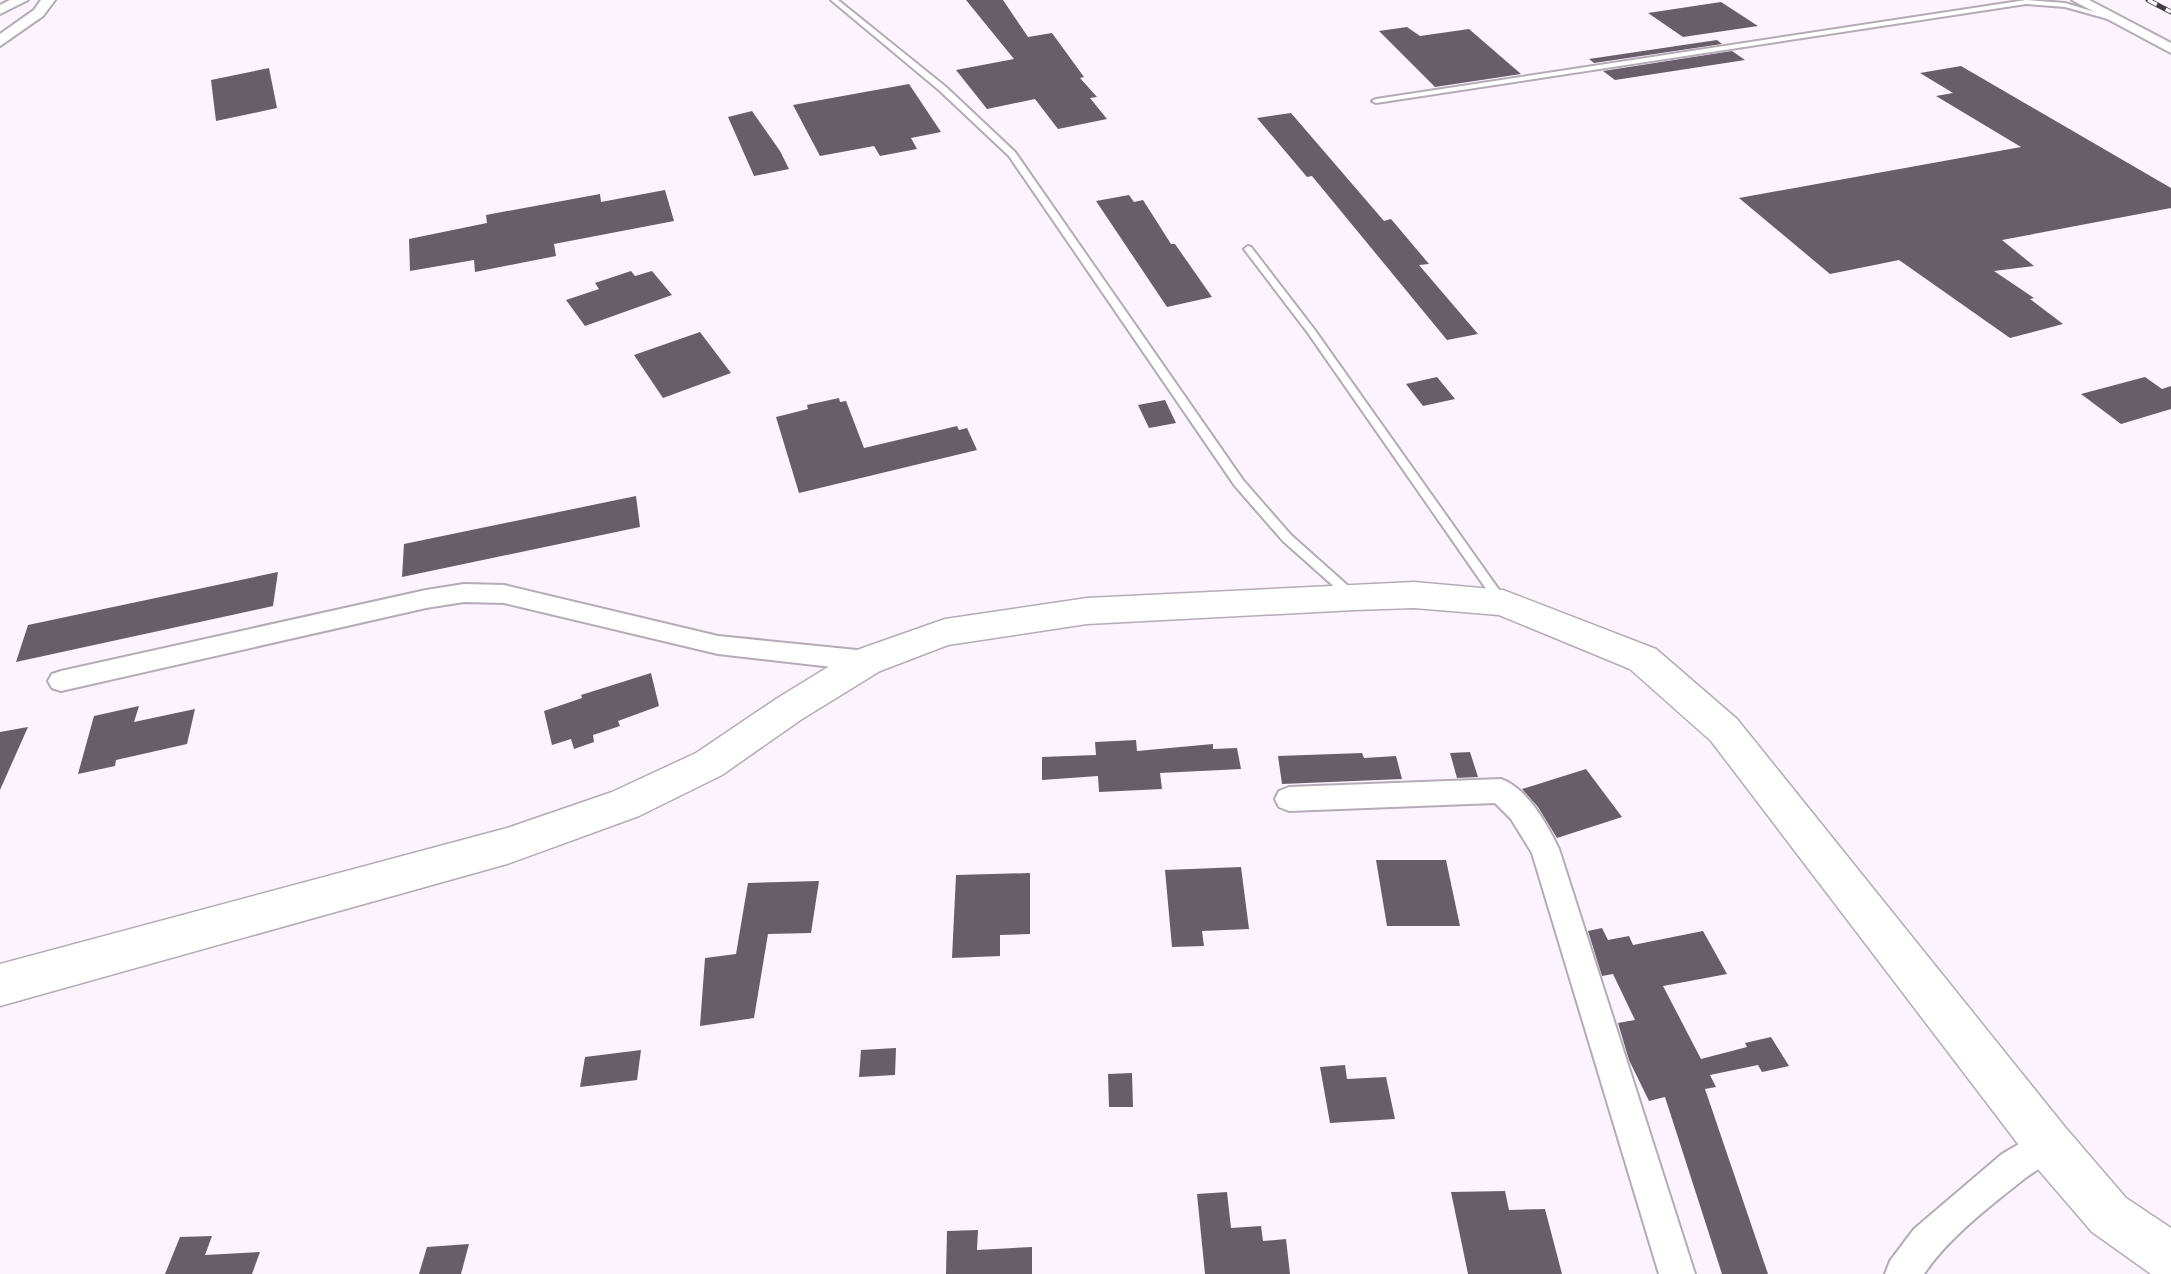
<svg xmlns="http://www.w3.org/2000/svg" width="2171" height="1274" font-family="Mulish,sans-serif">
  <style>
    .building { fill: #675e69 }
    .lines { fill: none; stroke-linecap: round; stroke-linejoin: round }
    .lane-casing { stroke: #b5abb7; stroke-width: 4 }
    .street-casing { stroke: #b5abb7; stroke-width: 4 }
    .secondary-casing { stroke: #b5abb7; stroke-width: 3 }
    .lane { fill: #fff; fill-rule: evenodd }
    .street { fill: #fff; fill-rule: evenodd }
    .secondary { fill: #fff; fill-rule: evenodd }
    .rail-casing { stroke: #403b41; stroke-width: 5 }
    .rail { stroke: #fff; stroke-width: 3.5; stroke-dasharray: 10; stroke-linecap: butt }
  </style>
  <rect width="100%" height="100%" fill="#fbf3fe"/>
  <path class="building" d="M966 0H1003L1028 37 1052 33 1084 77 1080 78 1097 97 1090 98 1107 119 1058 129 1035 99 987 109 956 70 1014 59Z
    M1721 2 1758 26 1683 37 1648 13Z
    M1407 27 1420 36 1469 29 1521 74 1435 87 1379 31Z
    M1717 40 1722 44 1594 63 1589 59Z
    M1732 51 1745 60 1615 80 1603 71Z
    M1961 66 2171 188V208L2002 240 2034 266 1994 271 2034 298 2030 299 2063 324 2010 338 1899 260 1830 274 1739 198 2021 147 1936 96 1953 93 1920 73Z
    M269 68 277 108 216 121 211 80Z
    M909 84 941 132 911 138 917 149 880 156 874 146 820 156 793 105Z
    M752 111 780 151 789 169 754 176 728 117Z
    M1291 113 1384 221 1391 219 1429 264 1419 265 1478 334 1447 340 1312 176 1307 177 1257 118Z
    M665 190 674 221 554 244 556 256 475 272 474 260 410 271 409 239 487 223 486 215 600 194 601 202Z
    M1129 195 1134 202 1143 200 1171 244H1175L1212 297 1167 307 1096 201Z
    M631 271 635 276 652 271 672 295 585 326 566 300 599 289 595 283Z
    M700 332 731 373 663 398 634 355Z
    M1437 377 1455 399 1423 406 1406 384Z
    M2145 377 2162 389 2171 386V409L2121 424 2081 394Z
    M839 398 840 402 846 401 864 448 957 426 959 430 967 428 977 450 799 493 776 417 808 409 807 405Z
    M1165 400 1176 423 1149 428 1138 405Z
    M636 496 640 527 402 577 404 544Z
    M278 572 273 606 16 662 28 625Z
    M651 673 659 706 618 721 620 726 593 735 594 742 574 749 571 739 552 745 544 711 582 698 581 695Z
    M139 706 134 722 195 709 187 744 116 760 115 766 78 774 94 716Z
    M28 727 0 790V732Z
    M1136 740 1137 751 1213 744V749L1237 748 1241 769 1160 773 1162 789 1099 792 1098 776 1042 780V757L1096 755 1095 742Z
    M1470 752 1478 777 1457 778 1450 753Z
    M1362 753 1364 758 1396 756 1402 779 1282 784 1278 756Z
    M1586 769 1622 817 1557 838 1538 807 1522 789Z
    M1376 860H1446L1460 926H1387Z
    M1241 867 1249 929 1202 931 1204 946 1172 947 1165 870Z
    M1030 873V934L1000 935V956L952 958 956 875Z
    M819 881 811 933 768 934 754 1018 700 1026 705 958 736 954 748 883Z
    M1602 928 1608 940 1629 936 1633 945 1703 931 1727 974 1663 986 1701 1059 1747 1047 1745 1043 1771 1037 1789 1066 1762 1072 1758 1065 1710 1075 1716 1087 1705 1089 1768 1274H1722L1665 1097 1649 1101 1629 1060 1618 1023 1635 1020 1613 974 1602 976 1588 931Z
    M896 1048 895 1075 859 1077 861 1050Z
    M641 1050 637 1080 580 1087 585 1057Z
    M1345 1065 1347 1079 1386 1077 1395 1119 1330 1123 1320 1067Z
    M1132 1073 1133 1107H1109L1108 1074Z
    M1505 1191 1509 1210 1545 1209 1562 1274H1468L1451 1192Z
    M1227 1192 1231 1228 1261 1226 1263 1241 1286 1239 1290 1274H1205L1197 1194Z
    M978 1230 977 1250 1032 1247V1274H946L947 1231Z
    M212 1236 205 1255 260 1252 252 1274H165L180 1237Z
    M469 1244 461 1274H419L427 1247Z"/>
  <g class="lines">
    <defs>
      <path id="lane" d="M831 0H838L946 87 1015 152 1243 480 1291 535 1355 592 1357 595 1355 598H1347L1283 541 1235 486 1009 156 940 91Z
        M2026 0 2065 3 2111 17 2108 19 2065 7 2026 4 1376 103 1372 101 1376 99Z
        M1248 246 1251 247 1314 329 1504 597 1506 600 1504 603H1496L1308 333 1244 249Z"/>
      <path id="street" d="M10 0H28L0 14V5Z
        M41 0H55L43 16 0 46V34L34 10Z
        M2072 0H2089L2171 43V53Z
        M464 584 504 585 718 636 867 651 876 654 879 661 876 668 867 671 718 654 504 603 464 602 426 608 61 691 52 688 48 681 52 674 61 671 426 590Z
        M1501 779C1528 789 1547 824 1559 849L1695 1274H1659L1532 853 1511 819 1495 803 1289 811 1279 807 1275 799 1279 791 1289 787Z
        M2048 1127 2060 1132 2065 1144C2057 1162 2039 1167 2024 1179 1989 1207 1949 1237 1924 1274H1885L1890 1261 1914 1229 2002 1154Z"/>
      <path id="secondary" d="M1414 582 1503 590 1656 649 1737 719 2065 1127 2126 1198 2171 1228V1274H2151L2092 1232 2031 1161 1711 741 1630 669 1499 615 1414 608 1354 610 1087 624 948 645 880 671 802 719 722 775 639 816 507 864 0 1006V964L507 828 612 792 696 753 776 699 854 651 945 619 1087 598Z"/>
    </defs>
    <use href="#lane" class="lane-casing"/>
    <use href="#street" class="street-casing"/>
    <use href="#secondary" class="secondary-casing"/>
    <use href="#lane" class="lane"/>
    <use href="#street" class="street"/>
    <use href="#secondary" class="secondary"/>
    <defs>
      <path id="rail" d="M2148 0 2171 12"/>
    </defs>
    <use href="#rail" class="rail-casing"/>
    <use href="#rail" class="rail"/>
  </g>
</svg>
